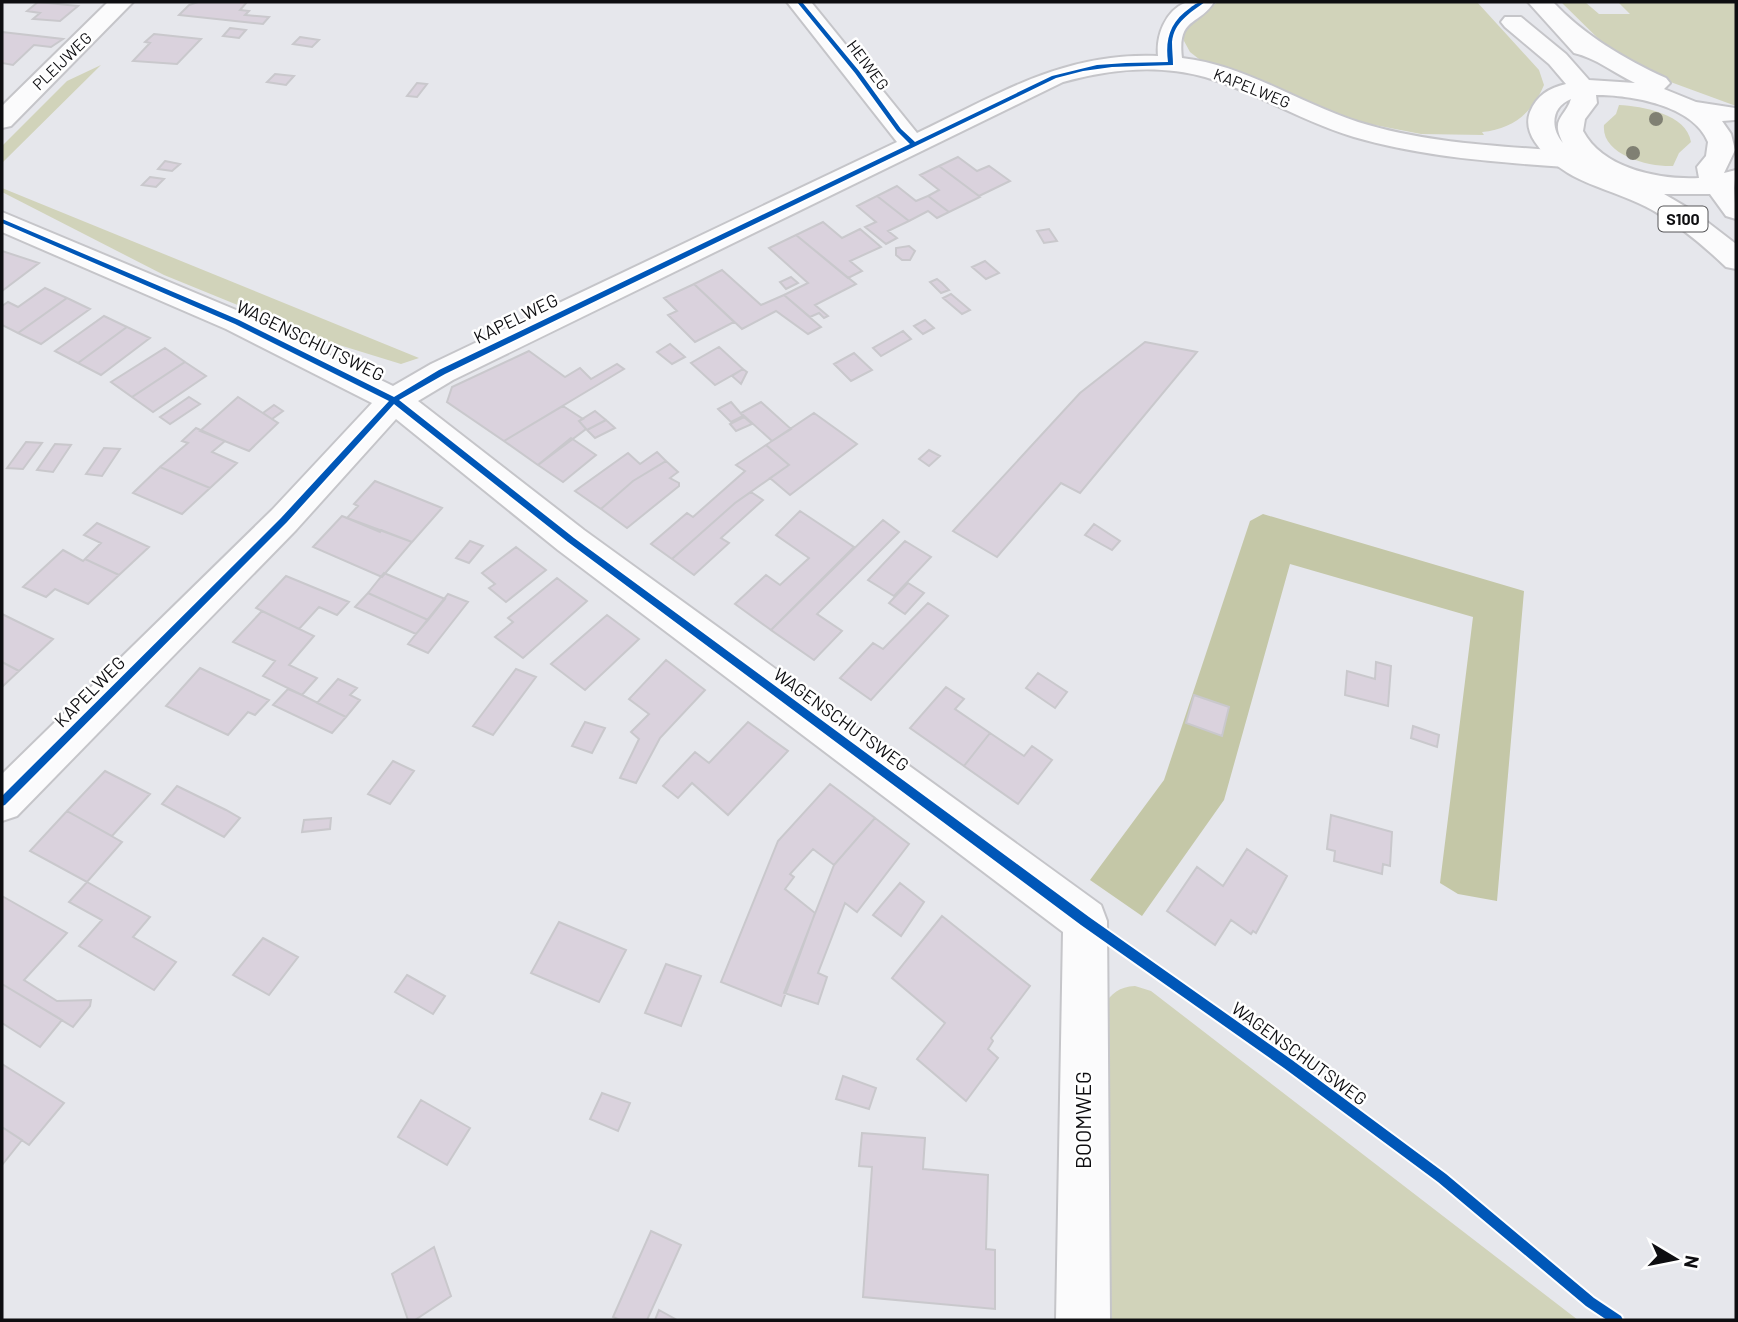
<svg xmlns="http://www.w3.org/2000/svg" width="1738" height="1322" font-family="Barlow,sans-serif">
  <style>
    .green { fill: #d1d3ba }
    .forest { fill: #c4c7a7 }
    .building { fill: #dad2dd; stroke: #c9c8cc; stroke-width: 2 }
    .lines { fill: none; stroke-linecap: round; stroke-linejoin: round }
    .minor-casing { stroke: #c5c5c9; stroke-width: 4 }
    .major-casing { stroke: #c5c5c9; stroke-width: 4 }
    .minor { fill: #fbfbfc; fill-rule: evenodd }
    .major { fill: #fbfbfc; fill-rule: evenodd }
    .cycleway-casing { stroke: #fff; stroke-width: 4 }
    .cycleway { fill: #0057b8; fill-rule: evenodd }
    .tree { fill: #808073 }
    .labels { text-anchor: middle; stroke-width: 5; stroke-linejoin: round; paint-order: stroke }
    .far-street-label { font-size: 16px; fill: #0e0e11; stroke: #fff }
    .shield { fill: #fff; stroke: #565658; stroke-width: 2 }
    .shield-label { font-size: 16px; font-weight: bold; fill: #0e0e11 }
    .street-label { font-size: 18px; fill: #0e0e11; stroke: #fff }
    .near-street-label { font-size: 21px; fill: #0e0e11; stroke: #fff }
  </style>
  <rect width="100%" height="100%" fill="#e6e7ec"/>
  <path class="green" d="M1218 2H1477L1539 70 1544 85C1532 113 1513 129 1482 132L1484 135 1421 134 1359 122 1314 106 1265 82 1204 63 1190 52 1184 41V30L1191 21Z
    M1561 2H1585L1599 14H1630L1618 2H1736V106L1646 73 1616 56Z
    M101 65 2 163V146L67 81Z
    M1619 105C1642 106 1687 114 1691 142L1679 153 1673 166C1649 167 1601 155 1604 125L1616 114Z
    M2 188 419 358 401 364 323 340 164 275 2 192Z
    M1135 986 1151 991 1578 1320H1106L1103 1006C1112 993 1119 987 1135 986Z"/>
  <path class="forest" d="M1263 514 1524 591 1497 901 1458 894 1440 883 1473 617 1290 564 1224 800 1142 916 1090 880 1164 780 1250 521Z"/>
  <path class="building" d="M38 2 78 6 60 21 33 19 40 13 27 11Z
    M198 2H247L240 10 249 11 245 15 269 17 263 24 179 15 189 5Z
    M230 28 246 30 239 38 223 36Z
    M2 32 63 39 51 47 34 45 13 65 2 63Z
    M154 34 201 39 177 64 133 61 150 43 145 42Z
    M300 37 319 40 312 47 293 44Z
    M275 74 294 76 286 85 267 82Z
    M417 83 427 84 417 97 407 96Z
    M958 157 977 171 989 166 1010 181 979 196 939 166Z
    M165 161 180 164 172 171 158 169Z
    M939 166 979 196 980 197 949 212 928 196 939 190 920 175Z
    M150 177 164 179 156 187 142 185Z
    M897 186 916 201 928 196 949 212 937 218 928 211 909 221 877 196Z
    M877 196 909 221 888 231 897 238 886 244 865 227 876 222 857 206Z
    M823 222 842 238 860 229 881 247 850 261 862 271 848 278 796 235Z
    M1049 229 1057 241 1044 243 1037 231Z
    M796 235 856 284 815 305 828 316 824 318 819 313 810 317 784 295 808 283 769 248Z
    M909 246 915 251 910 260H902L896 255V248Z
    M2 251 39 263 2 291Z
    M985 261 999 273 986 279 972 267Z
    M722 270 761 305 784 295 821 327 808 334 776 311 742 329 694 284Z
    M791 277 798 283 786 289 780 282Z
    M937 279 942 283 949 290 941 293 930 282Z
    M694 284 734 322 695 342 668 315 677 311 664 298Z
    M45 288 67 298 18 333 2 325V306L8 302 18 307Z
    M951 294 970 310 962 314 943 298Z
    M67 298 90 309 41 344 18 333Z
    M104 316 127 327 78 363 55 351Z
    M925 320 934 328 923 334 914 326Z
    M127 327 150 338 101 375 78 363Z
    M903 331 911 339 881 356 873 348Z
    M1145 342 1197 352 1080 493 1061 483 997 557 953 531 1080 393Z
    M670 344 685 357 672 364 657 352Z
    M719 347 743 369 715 385 691 363Z
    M165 348 185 362 132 397 111 382Z
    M529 351 565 377 580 368 591 379 617 364 624 369 504 441 447 402 452 387Z
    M854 353 872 370 851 381 834 364Z
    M185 362 206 376 153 412 132 397Z
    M743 369 747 372 741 384 732 376Z
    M189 397 200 404 170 424 160 417Z
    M238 397 278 423 249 451 200 431Z
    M731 402 743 416 731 422 718 409Z
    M761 402 791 429 772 441 741 413Z
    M274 405 283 411 272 419 263 413Z
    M563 406 583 419 579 421 586 429 538 465 504 441Z
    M595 411 606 420 587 430 579 421Z
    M814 413 857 444 790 495 770 478 789 465 766 445Z
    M744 417 752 424 736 431 730 424Z
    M606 420 615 428 595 438 587 430Z
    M196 428 225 441 212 452 237 463 210 488 160 467 188 443 182 441Z
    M571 438 596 455 563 482 538 465Z
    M26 442 42 443 23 469 7 468Z
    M55 444 71 445 53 472 37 470Z
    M766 445 789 465 735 503 672 559 651 544 687 513 693 517 745 471 736 465Z
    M104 448 120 449 102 476 86 474Z
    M929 450 940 456 929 466 919 459Z
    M657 452 666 461 633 481 601 509 575 491 628 453 640 464Z
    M666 461 678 472 670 478 679 483V486L627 528 601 509 633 481Z
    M160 467 210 488 182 514 133 493Z
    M375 481 442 508 412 542 342 516 347 518 358 506 354 504Z
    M751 492 763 500 721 538 729 543 694 575 672 559 735 503Z
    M800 511 854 547 771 630 735 604 766 575 780 585 809 558 776 535Z
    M342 516 380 532 381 530 412 542 382 577 313 547Z
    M883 520 899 532 817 614 842 631 814 660 771 630Z
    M97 523 149 547 119 575 85 559 101 543 84 535Z
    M1094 524 1120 541 1112 550 1085 535Z
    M470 541 483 546 469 563 456 558Z
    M905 541 931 557 894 596 868 580Z
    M516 547 546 570 506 602 489 588 495 584 482 573Z
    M63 550 83 561 85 559 119 575 88 604 55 589 46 597 23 587Z
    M384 573 445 599 428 620 368 593Z
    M286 576 349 602 337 615 319 607 299 629 256 608Z
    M557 578 587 601 523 658 495 637 513 622 508 618Z
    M908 583 924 593 905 614 889 603Z
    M368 593 428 620 416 634 355 607Z
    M448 594 468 602 428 653 408 644Z
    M928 603 948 616 871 700 840 678 873 643 883 649Z
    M262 611 314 636 289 665 317 678 302 695 263 676 275 661 233 642Z
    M2 614 53 639 19 671 2 662Z
    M607 615 639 639 585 690 551 664Z
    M666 660 705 690 660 738 636 783 620 778 639 739 631 732 649 714 629 699Z
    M2 662 19 671 2 687Z
    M1376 662 1391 666 1388 706 1345 695 1347 671 1375 679Z
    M200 668 269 700 255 715 248 712 228 735 166 706Z
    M516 669 536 677 493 735 473 726Z
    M1038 673 1067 692 1055 708 1026 688Z
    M338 679 357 688 350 695 360 700 346 717 317 703Z
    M946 687 964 699 955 709 990 733 964 766 910 728Z
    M288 689 302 695 346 717 332 733 273 705Z
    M1194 695 1229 707 1222 736 1186 723Z
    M585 722 605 728 592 753 572 746Z
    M748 722 788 751 728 815 692 783 678 798 663 786 695 752 709 763Z
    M1413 726 1439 735 1437 747 1411 738Z
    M990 733 1024 756 1032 746 1052 760 1018 804 964 766Z
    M393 761 414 771 390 804 368 794Z
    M105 771 150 794 112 836 67 811Z
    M830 784 875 818 834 865 813 849 790 874 794 877 785 889 815 913 781 1006 721 982 778 841Z
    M177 786 226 810 240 818 224 837 162 804Z
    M67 811 122 842 87 882 30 851Z
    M1331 815 1392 832 1390 866 1383 864 1382 874 1334 861 1335 851 1327 849Z
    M331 818 330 829 302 832 304 820Z
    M875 818 909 844 857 912 845 903 818 973 827 977 818 1004 784 993 834 865Z
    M1247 849 1287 876 1256 933 1253 931 1251 934 1231 920 1215 945 1167 911 1197 867 1223 886Z
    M87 882 150 917 133 937 176 962 154 990 79 946 102 920 69 902Z
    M900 883 924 902 901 936 873 915Z
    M2 896 67 933 24 980 57 1001 91 1000 90 1006 73 1027 2 984Z
    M942 916 1030 986 991 1038 993 1041 988 1049 998 1058 966 1101 917 1059 945 1023 892 978Z
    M559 922 626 950 599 1002 531 973Z
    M263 938 298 957 269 995 233 975Z
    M666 964 701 976 681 1026 645 1013Z
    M407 975 445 996 433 1014 395 992Z
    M2 984 62 1020 40 1047 2 1023Z
    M2 1064 64 1103 29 1145 2 1127Z
    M843 1076 876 1088 869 1109 836 1099Z
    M602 1093 630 1103 618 1131 590 1119Z
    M421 1100 470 1128 447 1165 398 1137Z
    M2 1127 22 1140 2 1165Z
    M862 1133 925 1138 923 1169 988 1175 986 1249 995 1250V1309L863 1297 872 1167 859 1166Z
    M651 1231 681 1245 647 1320H620L613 1317Z
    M434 1247 451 1296 415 1320H408L392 1274Z
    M659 1310 677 1320H655Z"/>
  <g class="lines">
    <defs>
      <path id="minor" d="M108 2H133L11 126 2 128V106Z
        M787 2H811L917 133C999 94 1064 52 1158 56 1156 36 1165 11 1185 3 1192 0 1205 2 1214 2 1199 26 1177 17 1182 58 1245 65 1299 103 1358 122 1425 143 1496 146 1565 151L1575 153 1578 159 1575 165 1565 167C1494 162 1423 157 1354 137 1302 122 1257 92 1205 77 1159 64 1108 69 1063 82L453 380 418 401 584 530 1101 905 1107 921 1110 1320H1056L1063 932 558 550 396 419 296 530 17 816 2 821V774L272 510 372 403 226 329 2 232V212L248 315 393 386 431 364 897 142Z"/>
      <path id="major" d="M1528 2H1553C1584 35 1624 59 1666 78L1670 83 1664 89 1696 102 1735 108V120L1722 121 1731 134 1735 150 1724 173 1736 170 1734 188 1736 219 1726 216 1710 194H1664L1693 211 1736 244V269L1726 267C1704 246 1680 226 1654 211 1613 187 1563 185 1535 142 1529 133 1526 123 1530 112 1537 95 1549 88 1566 84L1549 64 1505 27 1501 22 1505 17H1521L1566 54 1589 80 1635 83C1614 73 1596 58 1574 53ZM1596 95C1631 95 1693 105 1708 142L1706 156 1697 167 1699 178C1660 180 1603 169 1583 131L1585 119 1597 103ZM1571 99C1565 118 1550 118 1563 143 1550 128 1551 107 1571 99Z"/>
    </defs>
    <use href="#minor" class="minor-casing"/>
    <use href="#major" class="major-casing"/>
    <use href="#minor" class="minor"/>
    <use href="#major" class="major"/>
    <defs>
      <path id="cycleway" d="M797 2H802L859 71 901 129 915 142 1052 76 1097 65 1126 63 1168 62C1165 39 1170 22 1190 8 1195 4 1198 2 1205 2 1190 13 1174 22 1172 42 1172 50 1173 58 1173 65L1112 67 1083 71 1056 78 445 374 399 400 574 538 1089 917 1292 1060 1446 1174 1594 1298 1621 1316 1623 1320H1607L1586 1306 1438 1182 1284 1068 1081 925 568 542 394 404 287 522 5 805 2 806V796L281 518 389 401 235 324 2 223V219L239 320 394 397 439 370 910 144 897 131 855 73Z"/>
    </defs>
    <use href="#cycleway" class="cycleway-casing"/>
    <use href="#cycleway" class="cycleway"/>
  </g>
  <g class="tree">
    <circle cx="1656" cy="119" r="7"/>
    <circle cx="1633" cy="153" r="7"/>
  </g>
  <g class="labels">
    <g class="far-street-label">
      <text transform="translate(62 61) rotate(-44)" y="6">PLEIJWEG</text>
      <text transform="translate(868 65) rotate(53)" y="6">HEIWEG</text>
      <text transform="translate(1252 88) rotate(22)" y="6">KAPELWEG</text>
    </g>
    <rect class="shield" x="1658.5" y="206.5" width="49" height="25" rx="5"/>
    <g class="shield-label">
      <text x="1683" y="225">S100</text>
    </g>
    <g class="street-label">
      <text transform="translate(516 319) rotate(-26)" y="6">KAPELWEG</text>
      <text transform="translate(310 341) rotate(26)" y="6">WAGENSCHUTSWEG</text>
      <text transform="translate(90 692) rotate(-45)" y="6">KAPELWEG</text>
      <text transform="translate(841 720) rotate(36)" y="6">WAGENSCHUTSWEG</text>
      <text transform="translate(1299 1054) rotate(36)" y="6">WAGENSCHUTSWEG</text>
    </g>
    <g class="near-street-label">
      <text transform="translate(1084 1120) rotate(-90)" y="7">BOOMWEG</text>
    </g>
  </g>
  <rect width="1738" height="1322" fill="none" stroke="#0e0e11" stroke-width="7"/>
  <g transform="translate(1675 1259) rotate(100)" stroke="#ffffff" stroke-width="5" paint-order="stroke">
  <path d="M0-5L12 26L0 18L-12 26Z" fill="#0e0e11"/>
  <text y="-10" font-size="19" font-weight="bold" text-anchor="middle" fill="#0e0e11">N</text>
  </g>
</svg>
